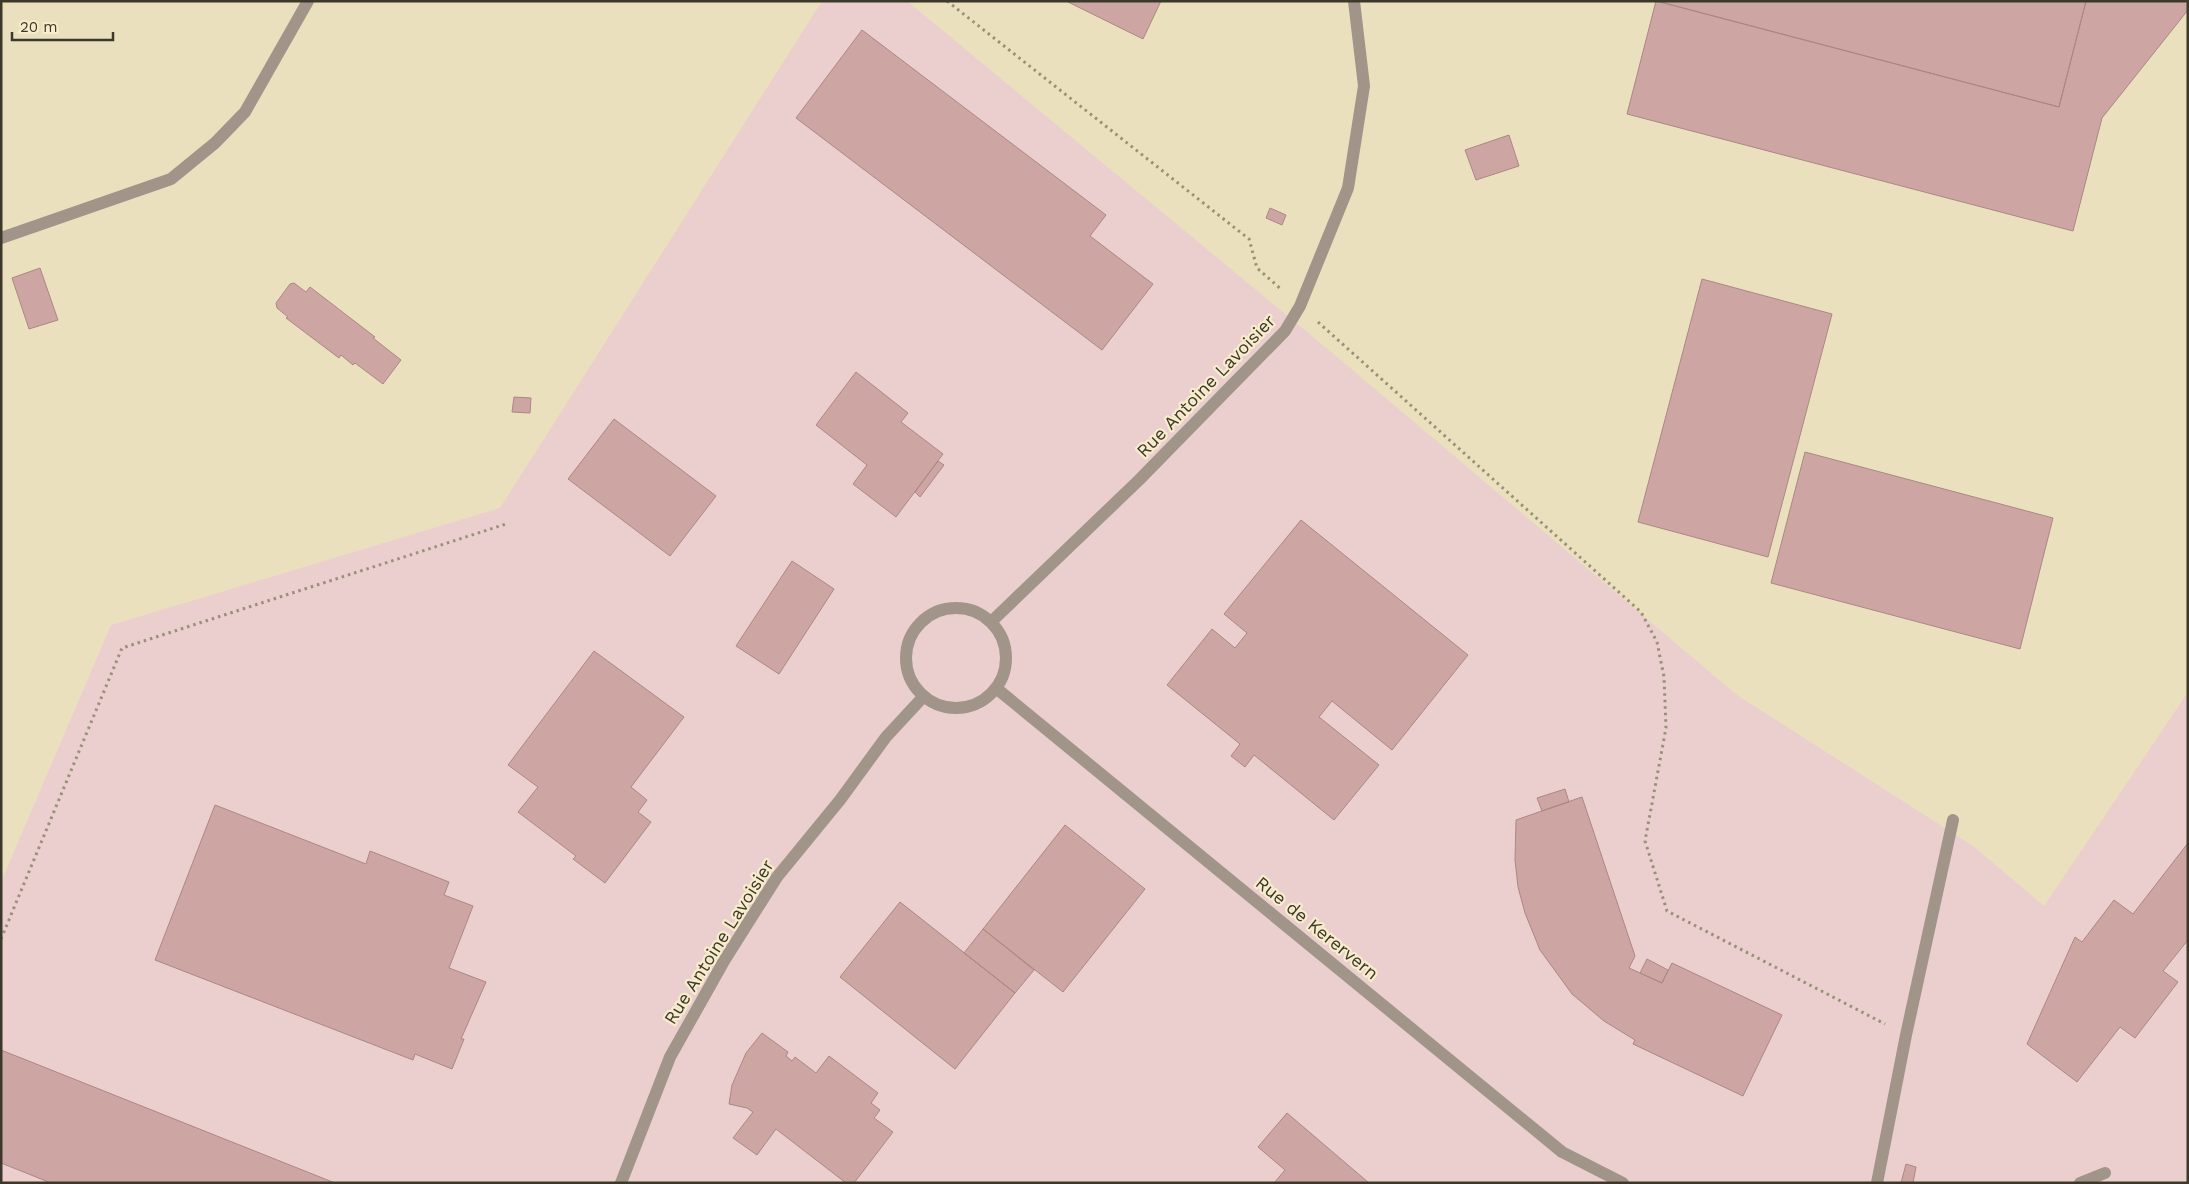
<svg xmlns="http://www.w3.org/2000/svg" width="2189" height="1184" font-family="'Work Sans',sans-serif">
  <style>
    .industrial { fill: #eacfce }
    .building { fill: #cda6a3; stroke: #ac8784 }
    .lines { fill: none; stroke-linecap: round; stroke-linejoin: round }
    .path { stroke: #989078; stroke-width: 3; stroke-dasharray: 2.5 4; stroke-linecap: butt }
    .minor { stroke: #a19589; stroke-width: 12 }
    .labels { text-anchor: middle; stroke-width: 4.5; stroke-linejoin: round; paint-order: stroke }
    .street-label { font-size: 18px; fill: #3c382a; stroke: #f7edcb }
  </style>
  <rect width="100%" height="100%" fill="#eae0be"/>
  <path class="industrial" d="M822 1H907L1330 351 1737 695 1973 846 2044 906 2188 692V1183H1V882L111 625 500 508Z"/>
  <path class="building" d="M1066 1H1161L1143 39Z
    M1656 1 2059 107 2086 1H2188V10L2102 118 2073 231 1627 114Z
    M1657 1H2086L2059 107Z
    M862 30 1106 215 1090 236 1153 284 1102 350 796 118Z
    M1509 135 1519 166 1476 180 1465 150Z
    M1270 208 1286 215 1282 225 1266 218Z
    M40 268 58 320 29 329 12 278Z
    M1702 279 1832 314 1768 557 1638 522Z
    M294 283 306 292 310 287 375 337 373 338 401 360 383 384 355 363 353 365 341 355 339 358 286 318 288 317 277 308 276 303 290 284Z
    M856 372 908 413 901 422 943 454 896 517 853 484 867 465 816 425Z
    M514 397 531 398 530 413 512 412Z
    M614 419 716 496 670 556 568 479Z
    M1805 452 2053 518 2020 649 1771 583Z
    M938 461 944 465 920 497 915 492Z
    M1301 520 1468 655 1392 750 1332 701 1319 717 1379 765 1334 820 1254 755 1245 767 1231 756 1240 744 1167 685 1212 629 1235 648 1247 633 1224 614Z
    M792 561 834 589 779 674 736 646Z
    M594 651 684 717 631 787 647 800 638 812 651 822 605 883 573 859 576 856 518 812 538 787 508 765Z
    M1565 789 1569 802 1542 811 1537 798Z
    M1582 797 1635 956 1629 968 1662 983 1672 963 1782 1015 1743 1096 1633 1044 1635 1040 1604 1021 1572 994 1540 950 1525 913 1518 887 1515 860 1516 820Z
    M215 805 366 864 370 851 449 882 444 895 473 906 449 968 486 982 461 1039H464L452 1069 415 1054 413 1060 155 960Z
    M1065 825 1145 889 1063 992 983 929Z
    M2188 843V940L2163 971 2178 982 2135 1038 2120 1027 2077 1082 2027 1044 2075 937 2082 942 2114 900 2133 914Z
    M900 902 1015 993 955 1069 840 977Z
    M983 929 1034 970 1015 993 964 953Z
    M1647 959 1668 970 1662 983 1640 973Z
    M762 1033 788 1052 786 1056 792 1061 795 1057 816 1073 829 1056 878 1093 871 1103 880 1110 874 1118 893 1132 854 1183H846L776 1129 757 1155 733 1138 753 1112 747 1108 729 1104 732 1085 746 1053Z
    M1 1050 335 1183H51L1 1163Z
    M1287 1113 1369 1183H1274L1285 1170 1258 1147Z
    M1906 1164 1916 1167 1913 1183H1901Z"/>
  <g class="lines">
    <path class="path" d="M947 1 1249 239 1257 268 1282 290
      M1318 322 1641 612 1657 642 1664 677 1666 728 1645 841 1667 911 1885 1024
      M1 939 122 648 506 524"/>
    <path class="minor" d="M1 238 171 179 215 143 245 112 308 1
      M906 658a50 50 0 1 1 100 0a50 50 0 1 1-100 0Z
      M991 622 1139 480 1285 331 1300 306 1348 188 1364 86 1354 1
      M996 688 1562 1152 1623 1183
      M621 1183 670 1057 724 961 777 877 840 800 886 737 924 696
      M1877 1183 1906 1035 1953 820
      M2080 1183 2105 1173"/>
  </g>
  <g class="labels">
    <g class="street-label">
      <text transform="translate(1206 386) rotate(-46)" y="6">Rue Antoine Lavoisier</text>
      <text transform="translate(1317 928) rotate(39)" y="6">Rue de Kerervern</text>
      <text transform="translate(719 942) rotate(-58)" y="6">Rue Antoine Lavoisier</text>
    </g>
  </g>
  <rect width="2189" height="1184" fill="none" stroke="#3c382a" stroke-width="5"/>
  <path d="M12 32v8h101v-8" fill="none" stroke="#3c382a" stroke-width="2.5"/>
  <text x="20" y="32" font-size="15" fill="#3c382a" stroke="#f7edcb" stroke-width="4" paint-order="stroke">20 m</text>
</svg>
